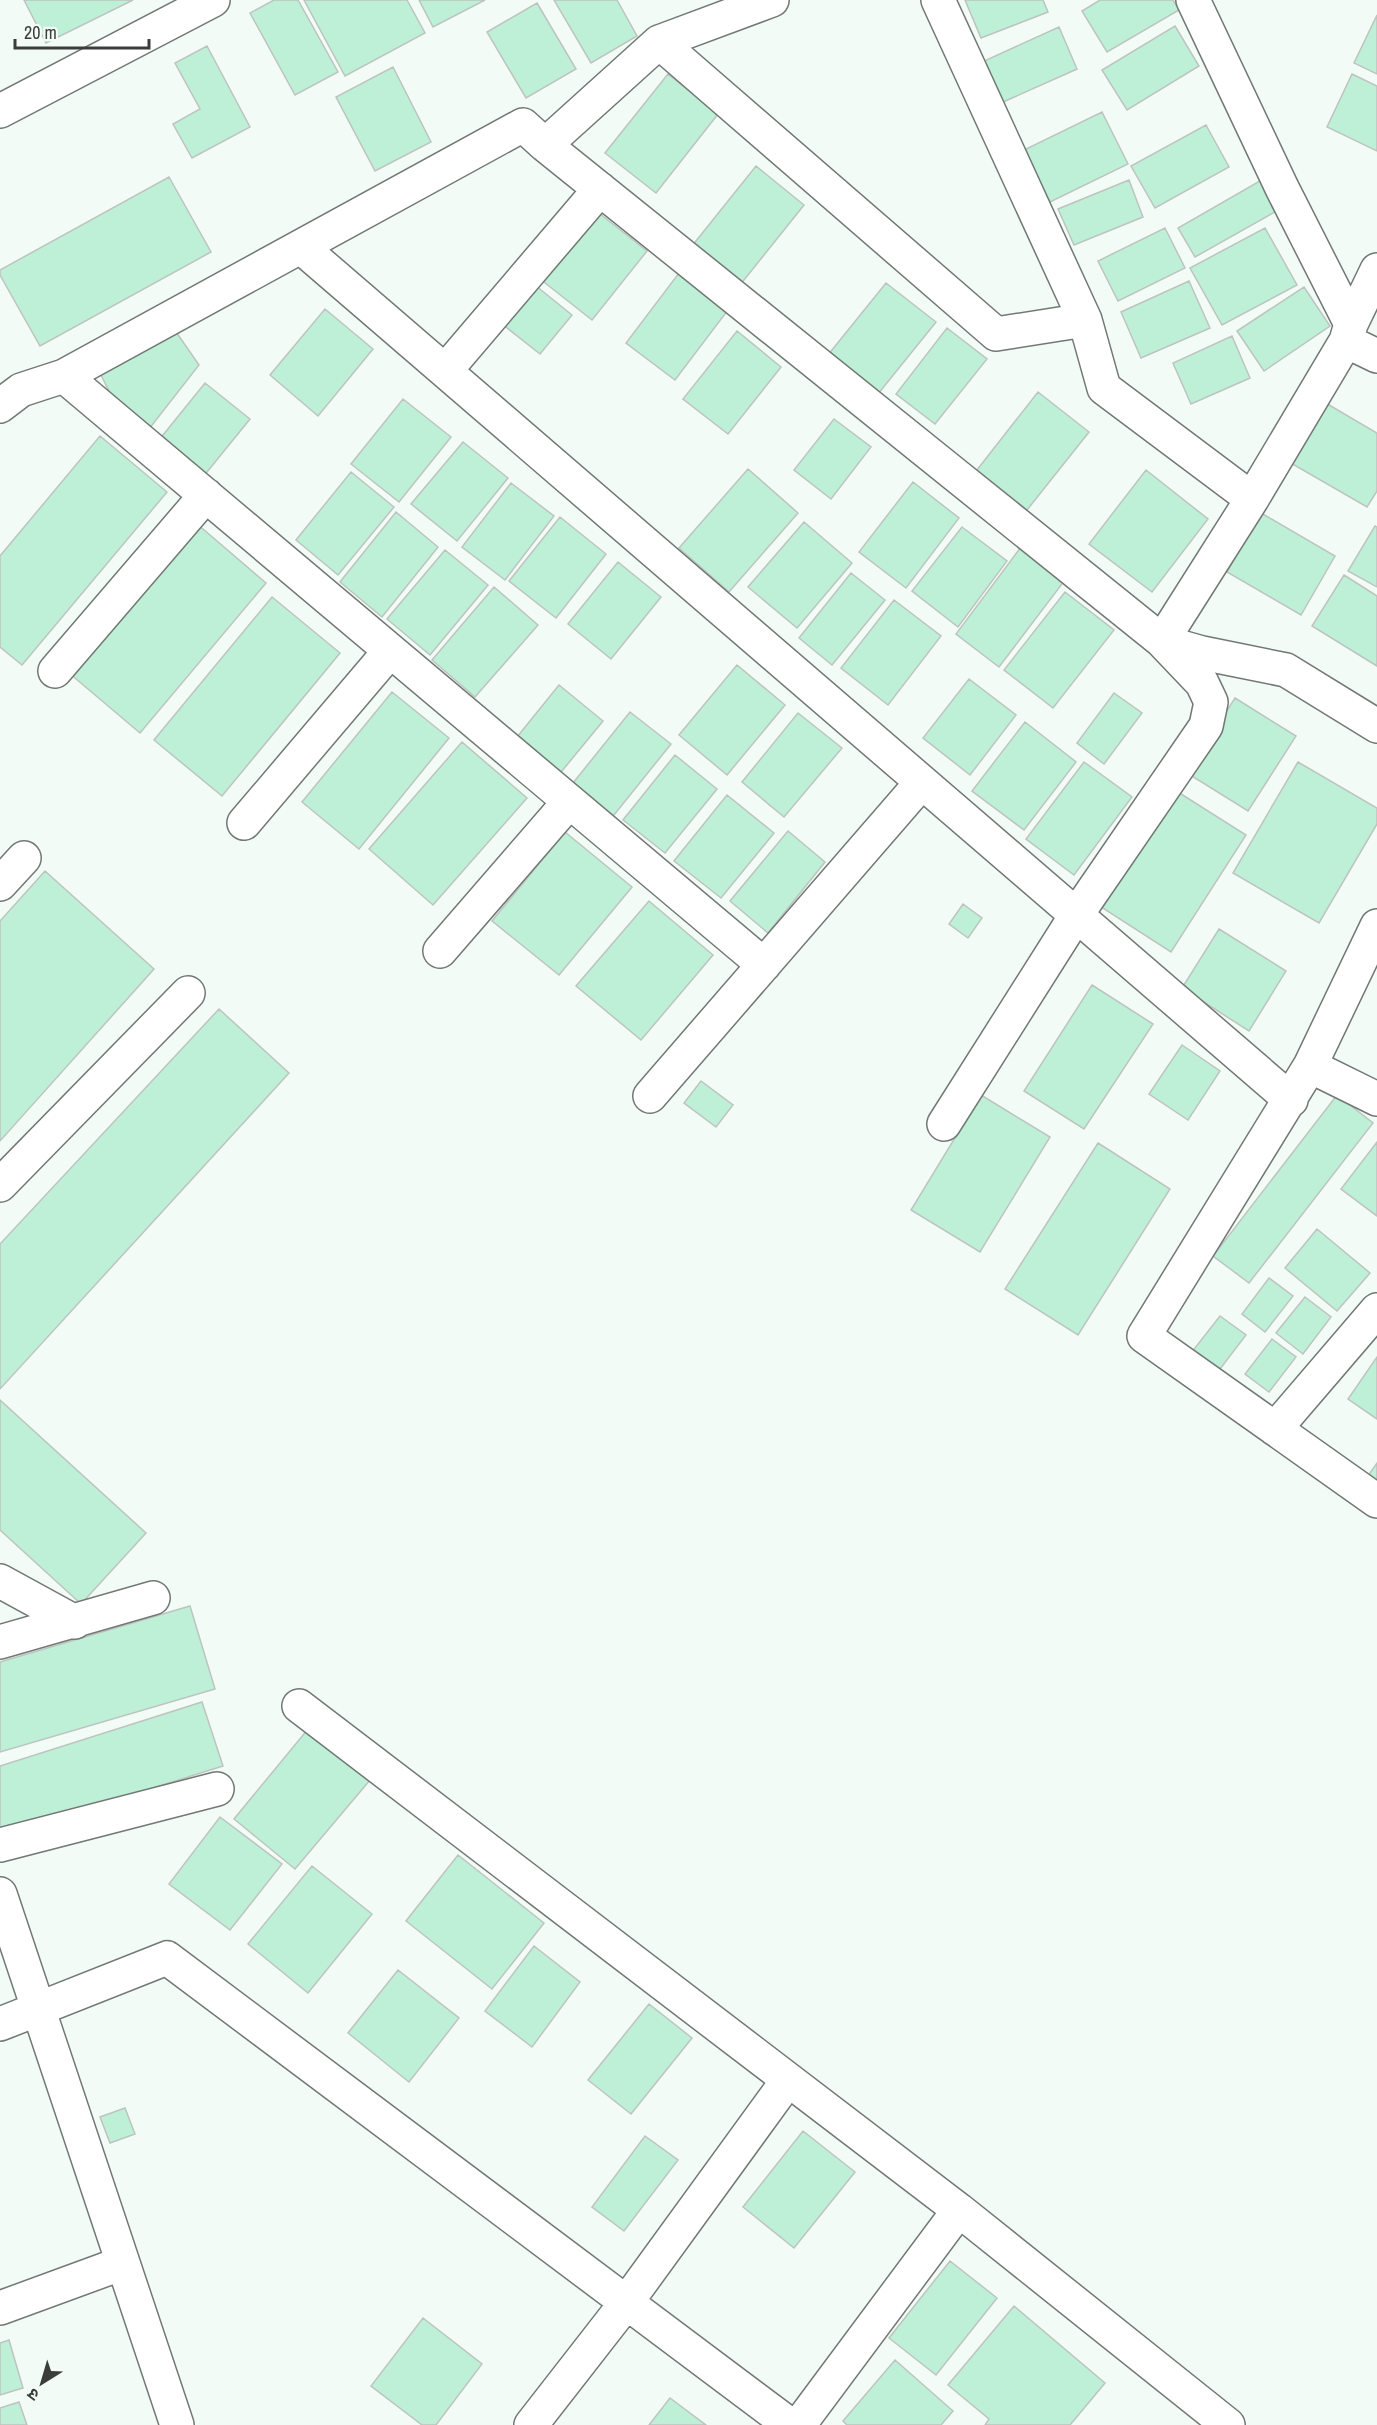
<svg xmlns="http://www.w3.org/2000/svg" width="1377" height="2425" font-family="'Archivo Narrow','Noto Sans Devanagari',sans-serif">
  <style>
    .building { fill: #bef0d7; stroke: #bdc4c0; stroke-width: 1.5 }
    .lines { fill: none; stroke-linecap: round; stroke-linejoin: round }
    .minor-casing { stroke: #727875; stroke-width: 36 }
    .minor { stroke: #fff; stroke-width: 33 }
  </style>
  <rect width="100%" height="100%" fill="#f3fbf7"/>
  <path class="building" d="M24 0H133L46 43Z
    M274 0H298L338 72 295 95 250 13Z
    M304 0H407L425 33 345 76Z
    M419 0H485L433 27Z
    M554 0H617L637 36 591 63Z
    M965 0H1043L1048 12 981 38Z
    M1100 0H1173L1179 10 1107 52 1082 11Z
    M537 3 576 69 526 98 487 32Z
    M1377 15V74L1354 63Z
    M1175 26 1199 66 1127 110 1102 70Z
    M1059 27 1077 69 1001 103 982 62Z
    M207 46 250 127 192 158 173 124 200 109 175 63Z
    M393 67 431 142 375 171 336 97Z
    M668 74 718 114 656 193 605 153Z
    M1352 74 1377 86V151L1327 127Z
    M1102 112 1128 164 1050 202 1024 150Z
    M1206 125 1229 167 1155 208 1131 166Z
    M756 166 804 205 740 285 692 246Z
    M169 177 211 252 40 346 0 275V270Z
    M1265 178 1282 208 1195 257 1178 228Z
    M1129 180 1143 217 1074 245 1058 209Z
    M590 206 647 251 592 320 535 275Z
    M1165 228 1185 268 1118 301 1098 261Z
    M1265 228 1297 285 1222 325 1190 268Z
    M679 273 728 310 675 380 626 343Z
    M530 281 572 315 540 354 497 320Z
    M1189 281 1210 328 1141 358 1121 312Z
    M886 283 936 322 878 394 828 355Z
    M1304 287 1330 326 1264 371 1237 331Z
    M325 309 373 349 318 416 270 375Z
    M172 326 199 365 149 429 115 403 99 371Z
    M947 328 987 359 935 424 896 394Z
    M737 331 781 367 728 434 683 399Z
    M1232 336 1250 378 1191 404 1173 363Z
    M205 383 250 419 203 477 159 440Z
    M1038 392 1089 432 1027 510 977 470Z
    M403 399 451 437 399 502 351 464Z
    M1324 402 1377 433V491L1367 507 1289 462Z
    M834 419 871 447 831 499 794 470Z
    M100 436 167 492 22 665 0 647V556Z
    M463 442 508 478 457 541 411 504Z
    M748 469 798 513 729 592 679 548Z
    M1146 470 1208 519 1152 592 1089 544Z
    M351 472 394 507 338 575 296 540Z
    M913 482 959 518 906 588 859 552Z
    M511 483 554 516 505 580 462 547Z
    M396 512 438 547 382 617 340 582Z
    M1261 513 1335 556 1301 615 1227 572Z
    M560 517 606 554 556 618 509 581Z
    M804 522 852 563 797 628 748 587Z
    M196 523 266 583 140 733 69 673Z
    M1375 526 1377 527V587L1348 571Z
    M962 527 1007 561 958 627 912 591Z
    M1021 547 1065 580 999 667 956 634Z
    M445 550 488 585 430 655 387 619Z
    M618 562 661 597 611 659 568 624Z
    M851 573 885 600 832 665 799 638Z
    M1344 575 1377 596V666L1312 626Z
    M494 587 538 625 475 697 432 660Z
    M1065 592 1114 630 1053 708 1004 670Z
    M272 597 340 653 222 796 154 740Z
    M894 600 941 636 888 705 841 668Z
    M737 665 785 705 727 775 679 735Z
    M969 679 1016 715 970 775 923 738Z
    M559 685 603 721 557 777 513 742Z
    M392 692 449 738 359 849 302 802Z
    M1114 693 1142 713 1104 764 1077 743Z
    M1235 698 1296 736 1248 811 1187 773Z
    M630 712 671 744 610 820 569 788Z
    M798 713 842 748 784 817 742 782Z
    M1025 722 1076 762 1024 830 972 791Z
    M462 742 527 798 433 905 369 849Z
    M675 755 717 789 665 853 623 820Z
    M1084 762 1132 797 1074 875 1026 839Z
    M1298 762 1377 808V824L1319 923 1233 873Z
    M1170 787 1246 835 1171 952 1095 903Z
    M727 795 774 833 721 898 674 861Z
    M788 831 825 862 768 933 730 901Z
    M565 832 632 887 559 975 492 921Z
    M45 871 154 969 0 1141V921Z
    M649 901 713 955 641 1040 576 986Z
    M963 904 982 918 968 938 949 924Z
    M1219 929 1286 971 1249 1031 1182 988Z
    M1092 985 1153 1024 1084 1129 1024 1091Z
    M219 1009 289 1073 0 1389V1244Z
    M1182 1045 1220 1071 1188 1120 1149 1094Z
    M701 1081 733 1105 716 1127 684 1103Z
    M981 1095 1050 1137 980 1252 911 1210Z
    M1337 1095 1373 1123 1249 1283 1213 1256Z
    M1377 1142V1216L1341 1189Z
    M1098 1143 1170 1189 1078 1335 1005 1289Z
    M1317 1229 1370 1273 1337 1311 1285 1268Z
    M1269 1278 1293 1296 1265 1332 1242 1314Z
    M1305 1297 1331 1317 1303 1354 1276 1333Z
    M1220 1316 1246 1335 1217 1373 1191 1353Z
    M1272 1339 1296 1357 1269 1392 1245 1374Z
    M1377 1357V1419L1348 1399Z
    M0 1400 146 1533 81 1604 0 1530Z
    M1377 1463V1488L1365 1480Z
    M190 1606 215 1689 0 1752V1662Z
    M202 1702 223 1766 0 1836V1766Z
    M308 1729 370 1780 295 1869 234 1819Z
    M220 1817 282 1864 230 1930 169 1884Z
    M458 1855 544 1923 492 1989 406 1921Z
    M312 1866 372 1914 308 1993 248 1944Z
    M534 1946 580 1982 532 2047 485 2011Z
    M398 1970 459 2018 409 2082 348 2033Z
    M649 2004 692 2038 631 2114 588 2080Z
    M125 2108 135 2134 110 2143 100 2117Z
    M803 2131 855 2172 794 2248 743 2207Z
    M645 2136 678 2160 624 2231 592 2207Z
    M950 2261 997 2298 936 2375 889 2338Z
    M1014 2306 1105 2383 1070 2425H985L989 2419 948 2385Z
    M423 2318 482 2364 436 2425H422L371 2386Z
    M9 2340 23 2388 0 2395V2343Z
    M895 2360 953 2411 941 2425H847L843 2421Z
    M670 2398 706 2425H649Z
    M19 2402 27 2425H0V2408Z"/>
  <g class="lines">
    <defs>
      <path id="minor" d="M938 0 1085 320 1104 388 1252 499
        M1193 0 1282 188 1351 324
        M659 42 996 334 1085 320
        M0 111 213 0
        M545 145 659 42 772 0
        M301 247 1291 1100
        M1346 341 1377 356
        M445 371 600 189
        M0 406 21 390 64 376
        M1163 642 1202 653 1286 670 1377 726
        M55 671 206 495
        M244 823 390 651
        M0 884 24 858
        M1377 926 1310 1066 1144 1336 1377 1501
        M440 951 569 802
        M764 965 64 376 523 125 545 145 1162 641 1252 499 1346 341 1351 324 1377 270
        M1310 1066 1377 1099
        M650 1096 922 782
        M944 1124 1077 914 1206 726 1211 702 1202 683 1162 641
        M0 1185 188 993
        M1275 1429 1377 1310
        M0 1581 75 1622
        M0 1642 153 1598
        M299 1706 959 2210 1228 2425
        M0 1845 217 1789
        M0 1894 177 2425
        M0 2024 167 1958 790 2425
        M0 2308 123 2263
        M531 2425 626 2303 788 2080
        M799 2425 959 2210"/>
    </defs>
    <use href="#minor" class="minor-casing"/>
    <use href="#minor" class="minor"/>
  </g>
  <g transform="translate(42 2383) rotate(217)" stroke="#f3fbf7" stroke-width="4.5" paint-order="stroke">
  <path d="M0-4.5L10 22L0 15L-10 22Z" fill="#3a3d3c"/>
  <text y="-9" font-size="16" font-weight="bold" text-anchor="middle" fill="#3a3d3c">उ</text>
  </g>
  <path d="M15 39v9h134v-9" fill="none" stroke="#3a3d3c" stroke-width="3"/>
  <text x="24" y="39" font-size="18" fill="#3a3d3c" stroke="#f3fbf7" stroke-width="4.5" paint-order="stroke">20 m</text>
</svg>
